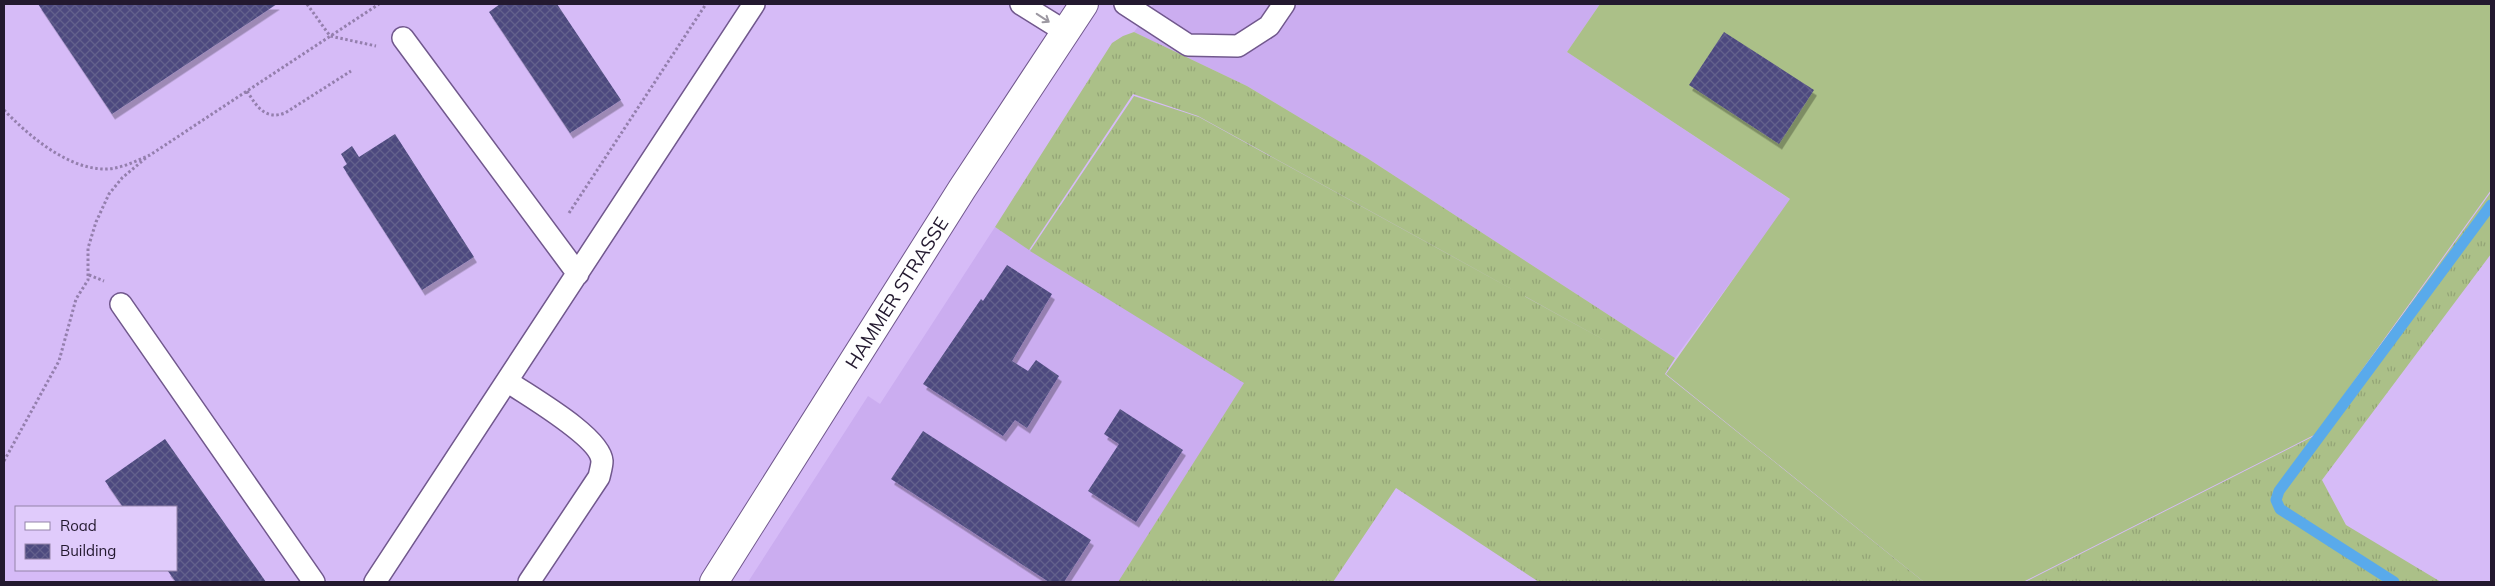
<svg xmlns="http://www.w3.org/2000/svg" width="2495" height="586" font-family="Mulish,sans-serif">
  <style>
    .built { fill: #cbadf0 }
    .grass { fill: url(#grass-tufts) }
    .garden { fill: #abc088 }
    .lines { fill: none; stroke-linecap: round; stroke-linejoin: round }
    .stream { stroke: #59aaeb; stroke-width: 11 }
    .building { fill: url(#building-cross-hatch); filter: url(#shadow) }
    .service-casing { stroke: #71588d; stroke-width: 24 }
    .secondary-casing { stroke: #71588d; stroke-width: 30 }
    .path { stroke: #947fad; stroke-width: 3; stroke-dasharray: 2.5 2.5; stroke-linecap: butt }
    .service { stroke: #fff; stroke-width: 21 }
    .secondary { stroke: #fff; stroke-width: 28 }
    .oneway { stroke: #9c98a1 }
    .labels { text-anchor: middle; stroke-width: 5; stroke-linejoin: round; paint-order: stroke }
    .street-label { font-size: 19px; fill: #23192f; stroke: #e0cbfb }
  </style>
  <defs>
    <pattern id="grass-tufts" width="24" height="20" patternUnits="userSpaceOnUse" patternTransform="scale(1.25)"><rect width="24" height="20" fill="#abc088"/><path d="M3 7l-1-3M5 7V3M7 7l1-3M15 17l-1-3M17 17v-4M19 17l1-3" fill="none" stroke="#93a476"/></pattern>
    <pattern id="building-cross-hatch" width="8" height="8" patternUnits="userSpaceOnUse" patternTransform="scale(1.25)"><rect width="8" height="8" fill="#4d4a7f"/><path d="M0 0l8 8M0 8l8-8" fill="none" stroke="#63608c"/></pattern>
    <filter id="shadow"><feDropShadow dx="3" dy="5.5" stdDeviation="0" flood-color="#0004"/></filter>
  </defs>
  <rect width="100%" height="100%" fill="#d6bbf7"/>
  <path class="built" d="M1154 4H1600L1567 52 1791 200 1675 358 1367 158 1247 86 1134 32Z
    M995 227 1245 383 1118 582H748L868 396 880 404Z"/>
  <path class="grass" d="M1134 32 1247 86 1367 158 1675 358 1665 374 1924 582H1539L1396 488 1333 582H1118L1244 383 1030 251 1134 96 1199 117 1615 346 1198 116 1133 94 1029 250 995 227 1112 43 1123 36Z
    M2491 192V254L2322 480 2346 525 2441 582H2025L2316 435Z"/>
  <path class="garden" d="M1600 4H2491V190L2316 434 2023 582H1924L1666 374 1790 199 1567 52Z"/>
  <g class="lines">
    <path class="stream" d="M2394 582 2280 509 2276 500 2279 491 2491 205"/>
  </g>
  <path class="building" d="M38 4H277L112 114Z
    M500 4H557L621 100 570 133 489 12Z
    M1724 32 1814 90 1779 144 1689 85Z
    M395 134 474 257 422 290 343 167 347 164 341 154 352 146 359 157Z
    M1007 265 1052 294 1012 361 1028 371 1036 360 1059 376 1027 428 1015 420 1003 436 923 384 981 299 983 301Z
    M1120 409 1183 450 1136 522 1088 491 1119 444 1104 434Z
    M923 431 1091 540 1064 582H1049L891 479Z
    M165 439 266 582H176L167 570H176V507H123L105 481Z"/>
  <g class="lines">
    <defs>
      <path id="service" d="M1021 4 1066 32
        M1125 4 1188 45 1238 46 1269 26 1284 4
        M403 38 578 274
        M121 304 314 582
        M507 381C528 396 600 436 602 461 602 466 600 472 599 477L529 582
        M375 582 754 4"/>
      <g id="secondary">
        <path id="s1" d="M714 582 962 189 1084 4"/>
      </g>
    </defs>
    <use href="#service" class="service-casing"/>
    <use href="#secondary" class="secondary-casing"/>
    <path class="path" d="M307 4 330 36 376 46
      M247 91C257 107 265 120 285 113L351 71
      M4 110C28 135 65 167 102 169 119 170 136 161 150 155L379 4
      M569 213 706 4
      M89 275 104 281
      M4 461 59 361 76 299 88 280V248L96 222 109 194 122 178 147 157"/>
    <use href="#service" class="service"/>
    <use href="#secondary" class="secondary"/>
  </g>
  <defs><path id="oneway-shaft" d="M-6 0H5M1.5-3L5.5 0L1.5 3" fill="none" stroke-width="1.6" stroke-linecap="round" stroke-linejoin="round" transform="scale(1.25)"/></defs>
  <use class="oneway" href="#oneway-shaft" transform="translate(1043 18) rotate(33)"/>
  <g class="labels">
    <g class="street-label">
      <text dy="7" stroke="none"><textPath href="#s1" startOffset="342">HAMMER STRASSE</textPath></text>
    </g>
  </g>
  <rect width="2495" height="586" fill="none" stroke="#23192f" stroke-width="10"/>
  <rect x="15" y="506" width="162" height="65" fill="#e0cbfb" stroke="#9484a9"/>
  <rect x="25" y="522" width="25" height="8" fill="#ffffff" stroke="#9484a9"/>
  <text x="60" y="531" font-size="15" fill="#23192f">Road</text>
  <rect x="25" y="544" width="25" height="15" fill="url(#building-cross-hatch)" stroke="#9484a9"/>
  <text x="60" y="556" font-size="15" fill="#23192f">Building</text>
</svg>
